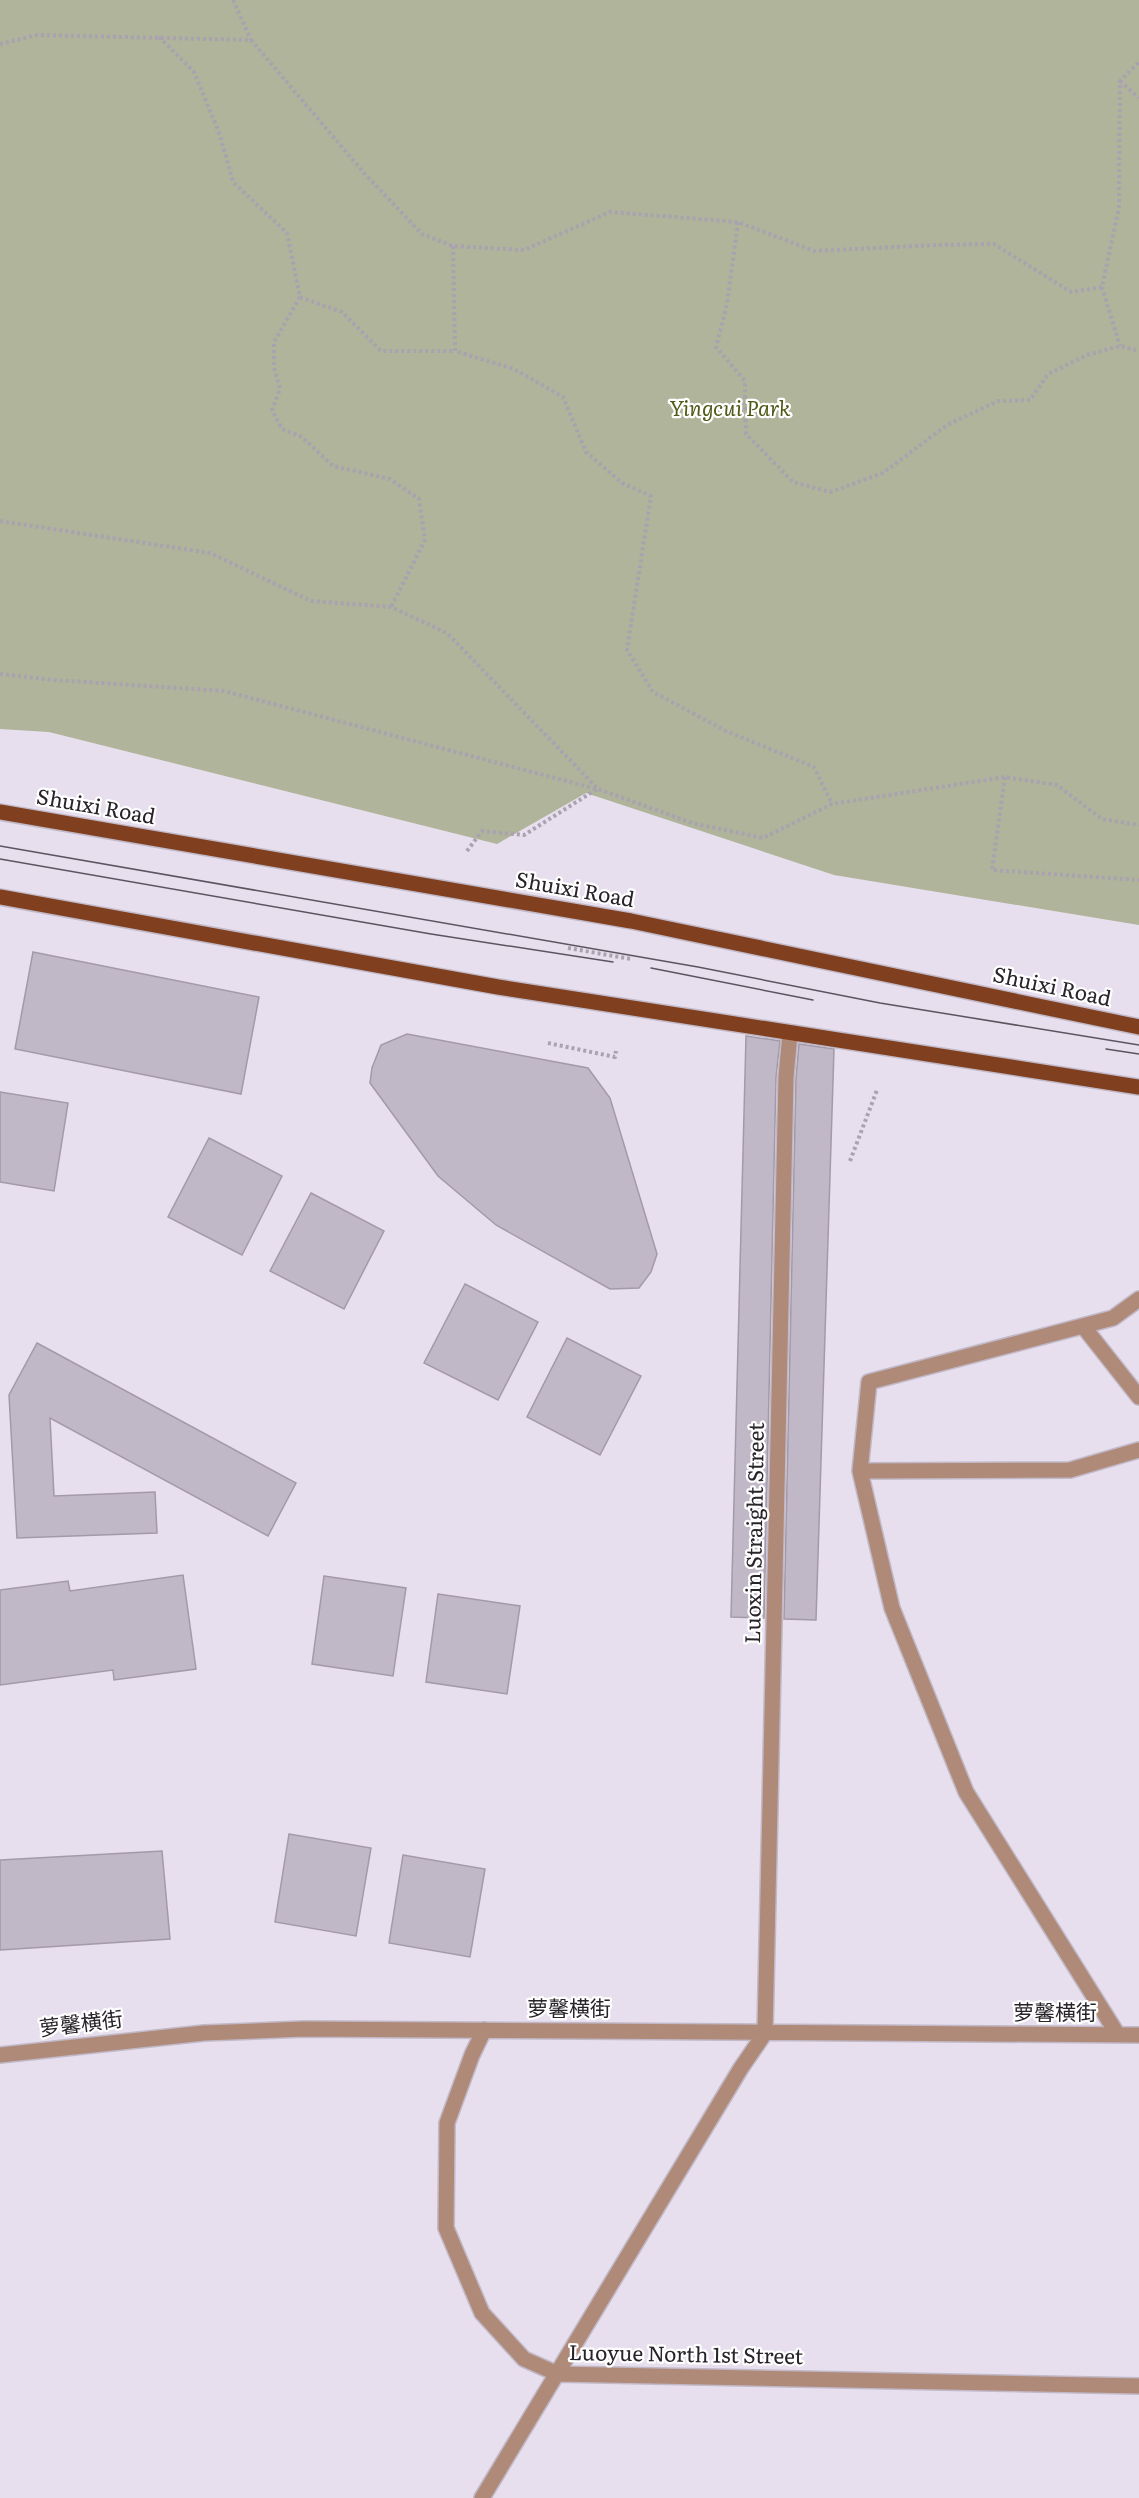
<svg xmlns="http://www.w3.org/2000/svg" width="1139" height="2498" font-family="Literata,'Noto Sans SC',serif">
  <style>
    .green { fill: #afb49b }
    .building { fill: #c0b7c7; stroke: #a39aa9; stroke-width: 1.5 }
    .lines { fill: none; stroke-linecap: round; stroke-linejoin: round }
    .minor-casing { stroke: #c1b9c7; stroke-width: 18 }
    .major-casing { stroke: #c1b9c7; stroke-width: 18 }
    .path { stroke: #a9a2af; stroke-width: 4; stroke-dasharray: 3 3; stroke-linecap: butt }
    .minor { stroke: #b08a79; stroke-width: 15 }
    .major { stroke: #803f1f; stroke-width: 15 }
    .tram { stroke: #5a555e; stroke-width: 1.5 }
    .labels { text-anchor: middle; stroke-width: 4.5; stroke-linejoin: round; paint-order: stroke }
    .park-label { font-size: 21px; font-style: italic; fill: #515917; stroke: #fff }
    .street-label { font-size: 21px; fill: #28242a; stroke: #fff }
  </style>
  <rect width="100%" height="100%" fill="#e7deee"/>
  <path class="green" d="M0 0H1139V925L834 875 586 793 497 844 49 732 0 729Z"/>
  <path class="building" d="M33 952 259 997 241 1094 15 1049Z
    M407 1034 588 1068 610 1098 657 1254 651 1272 639 1288 610 1289 496 1225 438 1176 370 1083 372 1068 381 1045Z
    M746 1036 780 1041 776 1077 764 1618 731 1617Z
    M799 1044 834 1049 816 1620 784 1619 796 1078Z
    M0 1092 68 1103 54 1191 0 1182Z
    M209 1138 282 1176 242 1255 168 1217Z
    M311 1193 384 1231 344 1309 270 1271Z
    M465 1284 538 1322 498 1400 424 1363Z
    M567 1338 641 1376 600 1455 527 1417Z
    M37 1343 296 1483 268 1536 50 1418 54 1496 155 1492 157 1533 17 1538 9 1395Z
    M183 1575 196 1669 114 1680 113 1670 0 1685V1590L68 1581 70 1591Z
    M324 1576 406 1588 393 1676 312 1664Z
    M438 1594 520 1606 507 1694 426 1682Z
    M289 1834 371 1848 356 1936 275 1922Z
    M162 1851 170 1939 0 1950V1860Z
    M403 1855 485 1869 470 1957 389 1943Z"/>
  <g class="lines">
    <defs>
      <path id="minor" d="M1083 1326 1139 1397
        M860 1471 1070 1470 1139 1450
        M484 2030 472 2055 447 2123 446 2228 482 2313 524 2359 558 2374 1139 2386
        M1118 2035 966 1792 892 1608 860 1471 869 1382 1113 1318 1139 1299
        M0 2055 204 2033 304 2029 1139 2035
        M482 2498 741 2068 765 2033 786 1077 790 1034"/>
      <path id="major" d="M0 812 631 921 1139 1027
        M0 897 498 987 1139 1087"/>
    </defs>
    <use href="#minor" class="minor-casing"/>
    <use href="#major" class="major-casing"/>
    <path class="path" d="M233 0 251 40
      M159 37 194 72 220 135 233 182 287 233 300 297 274 342V367L280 389 272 410 282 429 302 437 333 466 390 479 419 499 425 540 391 607
      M0 44 37 35 251 40 364 173 422 234 453 246 524 250 610 212 738 222 814 251 935 245 994 244 1071 292 1102 287 1119 207 1120 81 1139 62
      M1120 81 1139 98
      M738 222 727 304 716 347 745 381 746 434 793 482 830 492 883 473 947 425 998 401 1030 400 1048 374 1087 355 1120 346 1139 351
      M453 246 455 351 514 369 563 397 586 452 622 483 651 496 627 650 653 692 726 731 814 767 832 804
      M1102 287 1120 346
      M300 297 342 312 381 351H455
      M0 521 210 553 311 601 391 607 447 633 598 789 692 823 763 838 832 804 1005 777 1057 785 1102 819 1139 825
      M0 674 54 680 224 691 597 789
      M1005 777 992 870 1139 880
      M467 851 482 831 524 835 597 789
      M568 948 631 959
      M548 1043 615 1057 616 1051
      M850 1161 877 1090"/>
    <use href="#minor" class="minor"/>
    <use href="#major" class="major"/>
    <path class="tram" d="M0 846 698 967 880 1003 1139 1045
      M0 859 431 934 613 962
      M651 968 813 1000
      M1106 1049 1139 1054"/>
  </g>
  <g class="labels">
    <g class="park-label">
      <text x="730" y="416">Yingcui Park</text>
    </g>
    <g class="street-label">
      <text transform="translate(96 807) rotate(10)" y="7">Shuixi Road</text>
      <text transform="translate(575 890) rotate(10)" y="7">Shuixi Road</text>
      <text transform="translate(1052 987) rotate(12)" y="7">Shuixi Road</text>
      <text transform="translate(755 1533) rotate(-89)" y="7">Luoxin Straight Street</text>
      <text x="569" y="2016">萝馨横街</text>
      <text x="1055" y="2020">萝馨横街</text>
      <text transform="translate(81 2024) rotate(-7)" y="7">萝馨横街</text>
      <text transform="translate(686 2355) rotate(1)" y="7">Luoyue North 1st Street</text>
    </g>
  </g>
</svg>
